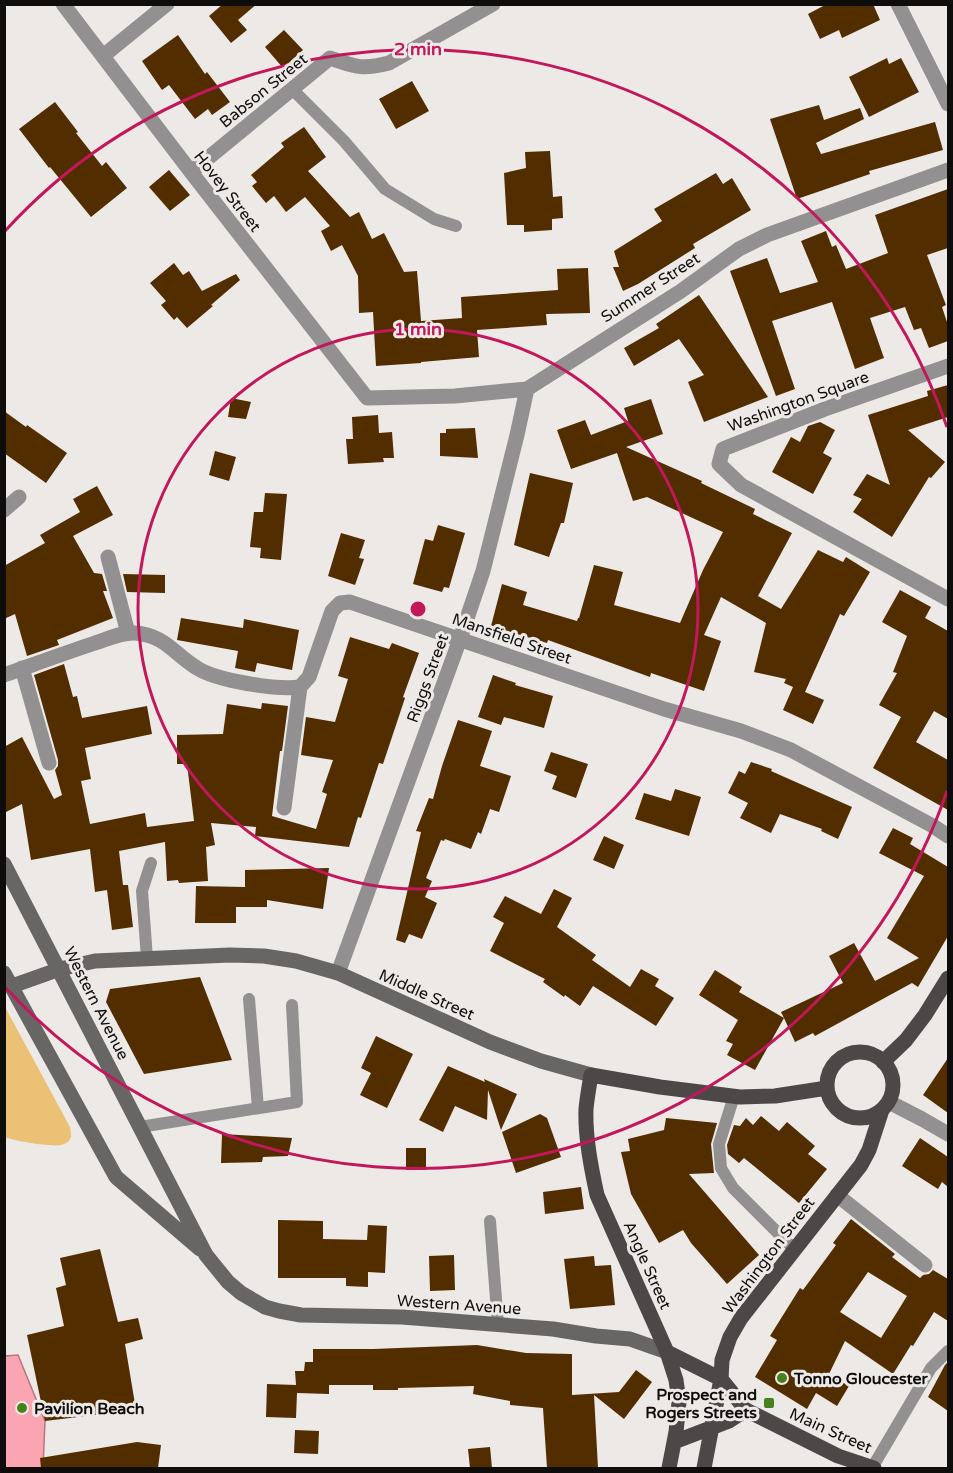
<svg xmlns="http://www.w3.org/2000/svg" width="953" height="1473" font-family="'Varela Round',sans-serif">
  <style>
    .green { fill: #ebc176 }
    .water { fill: #fba5b2; stroke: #b47780; stroke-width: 1.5 }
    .building { fill: #522d00; fill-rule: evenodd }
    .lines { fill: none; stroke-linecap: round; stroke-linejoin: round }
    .lane { stroke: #929090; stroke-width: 12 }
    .street { stroke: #929090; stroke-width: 15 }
    .secondary { stroke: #686565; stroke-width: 15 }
    .primary { stroke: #4c4847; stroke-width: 15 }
    .ring { fill: none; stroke: #c2185b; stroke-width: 3 }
    .poi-dot { fill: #46811d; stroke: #ede9e7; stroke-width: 2 }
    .labels { text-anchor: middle; stroke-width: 6; stroke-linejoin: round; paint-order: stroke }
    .street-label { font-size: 16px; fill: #0e0d0c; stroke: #ede9e7 }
    .poi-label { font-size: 16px; font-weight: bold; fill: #0e0d0c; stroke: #ede9e7; text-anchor: start }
    .centre { fill: #c2185b; stroke: #ede9e7; stroke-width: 3 }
    .ring-label { font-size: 18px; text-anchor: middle; font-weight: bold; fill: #c2185b; stroke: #ede9e7; stroke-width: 6; stroke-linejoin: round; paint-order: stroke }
  </style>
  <rect width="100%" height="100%" fill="#ede9e7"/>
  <path class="green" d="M5 1007 70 1127C71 1132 72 1137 69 1141 68 1142 63 1145 61 1145 52 1147 13 1141 5 1137Z"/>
  <path class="water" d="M18 1355 45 1421 43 1468H5V1356Z"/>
  <path class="building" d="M223 4H257L238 20 247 30 231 43 209 16Z
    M827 4H873L880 20 842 38 839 30 820 39 808 14Z
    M284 30 303 50 283 68 265 47Z
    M178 35 205 74 207 72 230 102 212 115 208 109 195 119 169 85 162 90 142 61Z
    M887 58 889 64 901 58 919 92 869 117 849 77Z
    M412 81 429 111 396 129 379 99Z
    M55 102 78 132 76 133 102 166 106 162 127 188 91 217 50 167 49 168 19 129Z
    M819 105 824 120 860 108 864 119 816 143 821 154 935 122 943 150 869 171 870 174 797 199 770 119Z
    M304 127 326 157 308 171 350 217 359 212 372 239 384 233 404 272 417 271 421 321 462 318 461 297 558 290 557 269 588 268 590 313 546 314 547 325 477 330 479 357 421 362V363L376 366 373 312 359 313 358 276 342 245 331 251 321 231 330 226 305 197 286 212 274 196 266 203 252 186 257 182 251 175 284 147 281 143Z
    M550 151 553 197 562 196 563 218 552 219V230L524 232V225H507L504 173 526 168 525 152Z
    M169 170 190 195 170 211 149 187Z
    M716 173 723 184 732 178 751 210 693 244 695 248 638 284 623 291 613 267H619L614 251 662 221 654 209Z
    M948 189V248L927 255 946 305 942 307 948 325V341L929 348 921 328 914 330 905 307 870 318 884 358 855 369 832 302 772 321 795 389 776 396 730 271 767 258 780 293 818 282 801 241 826 231 832 247 836 245 846 269 888 253 875 215Z
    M174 263 183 275 189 271 202 291 236 274 240 280 211 305 213 306 187 328 177 317 174 320 161 305 166 301 150 283Z
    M699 295 768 397 704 422 688 382 704 375 679 339 634 366 624 348 659 328 656 324Z
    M948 385V417L908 430 945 462 931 478 929 477 892 537 853 512 862 499 853 495 867 474 890 485 868 415 928 396 927 391Z
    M231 398 251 402 246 419 228 417Z
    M651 399 663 434 626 447 702 481 701 483 755 509 753 514 792 533 758 596 781 609 818 550 843 562 846 557 870 572 844 616 840 614 805 692 824 700 813 724 783 710 793 687 784 683 786 679 754 672 766 623 721 597 704 635 721 641 704 691 651 673 650 677 548 640 547 643 491 626 502 584 527 592 523 605 577 621 578 618H579L594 565 623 572 614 605 680 623 703 570 723 532 647 497 633 501 617 453 571 469 557 430 585 420 591 435 628 421 624 408Z
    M4 411 26 427 27 425 67 453 46 483 4 453Z
    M378 415 379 433 392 432 394 458H383L384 462 348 464 346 439H353L352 417Z
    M820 422 835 430 823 453 832 458 813 494 772 472 791 437 800 442 808 426Z
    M475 428 478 458 440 456V433H446V429Z
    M215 451 236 457 229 481 209 475Z
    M530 473 573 483 564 523H561L549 557 514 545Z
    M97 486 113 515 73 536 94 573 102 574 107 591H103L113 618 57 640 59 645 27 656 15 614 4 619V566L45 543 40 535 80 512 73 499Z
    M265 493 287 494 281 560 260 558 261 548 250 547 254 512H263Z
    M438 525 465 533 449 588 444 587 442 592 413 584 425 539 433 541Z
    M341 533 365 540 359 558 364 559 355 585 328 576Z
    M123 574 165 575V593L127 592Z
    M900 590 931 607 925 618 948 631V719L934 711 916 742 948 760V810L873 768 901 717 879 705 897 673 893 672 907 636 882 622Z
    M181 618 243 628 244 619 299 630 292 670 257 663 255 672 235 668 238 651 177 640Z
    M350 637 389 649 392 643 419 653 403 697 405 698 383 764 379 763 361 818 358 817 349 847 255 836 256 827 211 823 215 845 206 847 208 881 179 883 178 880 167 881 165 842 119 851 123 885H128L133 927 112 930 107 890 95 892 90 849 31 860 22 804 4 813V747L22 737 54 799 62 795 55 770 58 766V760L34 675 64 664 73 697 77 696 82 718 147 706 152 734 85 748 91 779 81 781 90 824 145 813 147 827 194 821 187 764H177V735L223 734 227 704 261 709 262 703 288 706 282 751H280L272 816 316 829 327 794 322 792 333 760 301 755 306 717 335 722 348 679 338 676Z
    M493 675 516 683 515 685 553 696 544 728 504 717 501 725 478 717Z
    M458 720 492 731 480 766 511 776 499 812 490 809 481 834 478 832 471 849 445 839 444 841 441 840 426 878 432 881 425 897 437 903 422 939 409 934 405 943 396 940 421 832 416 831 429 798 433 799 442 766Z
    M551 752 588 764 576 798 552 789 557 776 544 771Z
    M751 762 772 769 771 771 852 807 838 839 821 831 822 829 780 814 771 833 740 818 748 803 728 793 739 771 745 774Z
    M675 789 701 797 689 836 635 819 644 793 671 801Z
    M893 828 913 838 910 844 948 867V936L918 987 912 983 815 1036 813 1033 795 1042 784 1018 755 1070 727 1055 733 1044 726 1041 738 1020 699 995 715 970 742 987 739 992 784 1018 781 1012 843 983 829 956 854 943 875 981 919 958 887 938 924 876 879 853Z
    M604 836 624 845 614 869 593 860Z
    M329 868 323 909 267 900V907H236V923H195L196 886 245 887V870Z
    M554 889 572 898 557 927 596 955 592 960 630 987 641 969 659 979 655 986 674 998 656 1026 593 986 580 1006 565 995 564 997 543 982 545 979 490 951 504 923 493 917 505 896 541 914Z
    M200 977 232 1060 144 1074 106 1002 110 989Z
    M376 1036 413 1054 387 1108 360 1095 371 1073 361 1068Z
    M948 1058V1113L923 1095Z
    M448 1066 485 1082 484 1079 517 1094 501 1130 488 1090 487 1120 455 1106 443 1132 419 1120Z
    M540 1114 547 1118 561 1157 516 1173 502 1132Z
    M761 1116 779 1131 787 1122 815 1146 808 1154 827 1169 799 1203 744 1158 739 1163 728 1154 727 1145 734 1125 740 1126 746 1118 753 1125Z
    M666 1118 717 1123 711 1144 714 1173 689 1174 759 1255 727 1284 691 1243 683 1230 659 1243 631 1194 621 1152 630 1151 628 1139 664 1130Z
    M222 1134 292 1138 288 1156 263 1157 262 1162 221 1163Z
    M920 1138 948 1157V1187L942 1182 938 1189 902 1166Z
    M406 1148H426V1170H406Z
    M581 1187 584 1209 545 1214 543 1192Z
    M851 1219 895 1254 892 1257 920 1278 923 1275 929 1274 933 1270 948 1279V1321L934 1312 913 1346 911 1345 893 1374 845 1341 829 1374 849 1386 837 1406 816 1393 807 1409 755 1377 777 1340 770 1336 800 1288 803 1290 836 1245 833 1243ZM868 1272 907 1296 881 1338 840 1312Z
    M278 1220 323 1221V1239L367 1240 368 1225 387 1226 385 1273 368 1272V1287L346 1286V1278H278Z
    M100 1249 118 1322 138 1318 143 1339 125 1344 136 1410 45 1421 27 1335 64 1326 56 1288 66 1285 60 1258Z
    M454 1255 455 1290 430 1291 429 1256Z
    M594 1256 595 1266 611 1265 615 1305 570 1309 564 1259Z
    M477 1345 526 1353 572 1354V1395L619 1392 636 1370 652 1382 624 1419 594 1395 598 1468H547L543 1408 510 1405V1401L473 1394 474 1386 398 1388V1390H373V1385H329V1394L297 1393 296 1418 266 1417 267 1384 296 1385 295 1371H304L305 1362H313V1349H373Z
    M948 1362V1411L928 1397 945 1365Z
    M295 1430 319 1431 318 1454 294 1453Z
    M137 1442 161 1445 158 1468H41L40 1458Z
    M490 1447 492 1468H470L468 1449Z"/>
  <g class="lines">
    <path class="lane" d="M292 89 344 141 385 189 434 219 456 226
      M147 958 142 891 151 863
      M249 999 258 1108
      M734 1096 719 1144 721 1168 733 1188 795 1250
      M140 1127 297 1102 292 1005
      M490 1221 498 1325
      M872 1468 931 1368 948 1351"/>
    <path class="street" d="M63 4 191 172 367 398 455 396 527 389 681 291 739 249 767 235 948 170
      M898 4 948 104
      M103 56 167 4
      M191 172 330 58C356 67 362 70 389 63L493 4
      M948 366 825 409 723 449 719 464 741 485 948 599
      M4 510 19 497
      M108 557 128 633
      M22 668 49 763
      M4 675C35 664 65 653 95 643 108 639 122 632 135 633 165 635 174 654 197 668 217 681 277 690 300 687L309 677 332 611 340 603 350 602 664 709 741 731 791 750 933 826 948 836
      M284 808 300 687
      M338 973 460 639 483 571 517 435 527 389
      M889 1102 922 1119 948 1134
      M837 1195 925 1265"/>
    <path class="secondary" d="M4 864 206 1255 228 1282 241 1293 265 1307 279 1311 301 1315 402 1317 553 1329 596 1336 630 1339 667 1352
      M4 973 116 1177 200 1249
      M12 986 60 969 95 961 230 955 264 956 296 961 338 973 490 1042 541 1061 591 1075"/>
    <path class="primary" d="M827 1085a33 33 0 1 1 66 0a33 33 0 1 1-66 0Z
      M883 1062 906 1040 925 1015 948 978
      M667 1352 721 1379 746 1410 838 1456 874 1468
      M674 1442 729 1421 746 1410
      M669 1468 676 1432 679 1402 676 1380 667 1352 597 1195C591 1167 585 1137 586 1109 587 1098 589 1087 591 1075L660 1087 740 1097 775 1096 827 1088
      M704 1468 721 1379 722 1360 730 1337 741 1318 861 1165 869 1150 882 1110"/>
  </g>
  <g class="ring">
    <circle cx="418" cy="609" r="280"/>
    <path d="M947 791A560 560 0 0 1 5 987M5 231A560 560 0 0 1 947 427"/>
  </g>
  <g class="poi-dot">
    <circle cx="782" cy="1378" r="6"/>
    <rect x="763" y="1397" width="12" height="12" rx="3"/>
    <circle cx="22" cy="1408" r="6"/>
  </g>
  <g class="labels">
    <g class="street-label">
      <text transform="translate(263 90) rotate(-39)" y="6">Babson Street</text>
      <text transform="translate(228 191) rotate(52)" y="6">Hovey Street</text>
      <text transform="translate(650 287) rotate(-33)" y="6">Summer Street</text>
      <text transform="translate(798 401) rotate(-20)" y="6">Washington Square</text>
      <text transform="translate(512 638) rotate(19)" y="6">Mansfield Street</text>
      <text transform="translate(427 678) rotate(-70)" y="6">Riggs Street</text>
      <text transform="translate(427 994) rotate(24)" y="6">Middle Street</text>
      <text transform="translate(97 1003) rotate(63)" y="6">Western Avenue</text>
      <text transform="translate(768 1255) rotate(-53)" y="6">Washington Street</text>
      <text transform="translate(648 1265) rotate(66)" y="6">Angle Street</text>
      <text transform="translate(459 1304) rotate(4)" y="6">Western Avenue</text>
      <text transform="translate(831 1430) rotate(24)" y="6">Main Street</text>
    </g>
    <g class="poi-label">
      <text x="794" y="1384">Tonno Gloucester</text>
      <text x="757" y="1400" text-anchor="end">Prospect and<tspan x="757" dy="18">Rogers Streets</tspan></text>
      <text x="34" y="1414">Pavilion Beach</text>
    </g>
  </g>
  <circle cx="418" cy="609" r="9" class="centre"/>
  <g class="ring-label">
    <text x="418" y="55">2 min</text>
    <text x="418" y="335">1 min</text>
  </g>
  <rect width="953" height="1473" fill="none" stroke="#0e0d0c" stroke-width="12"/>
</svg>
